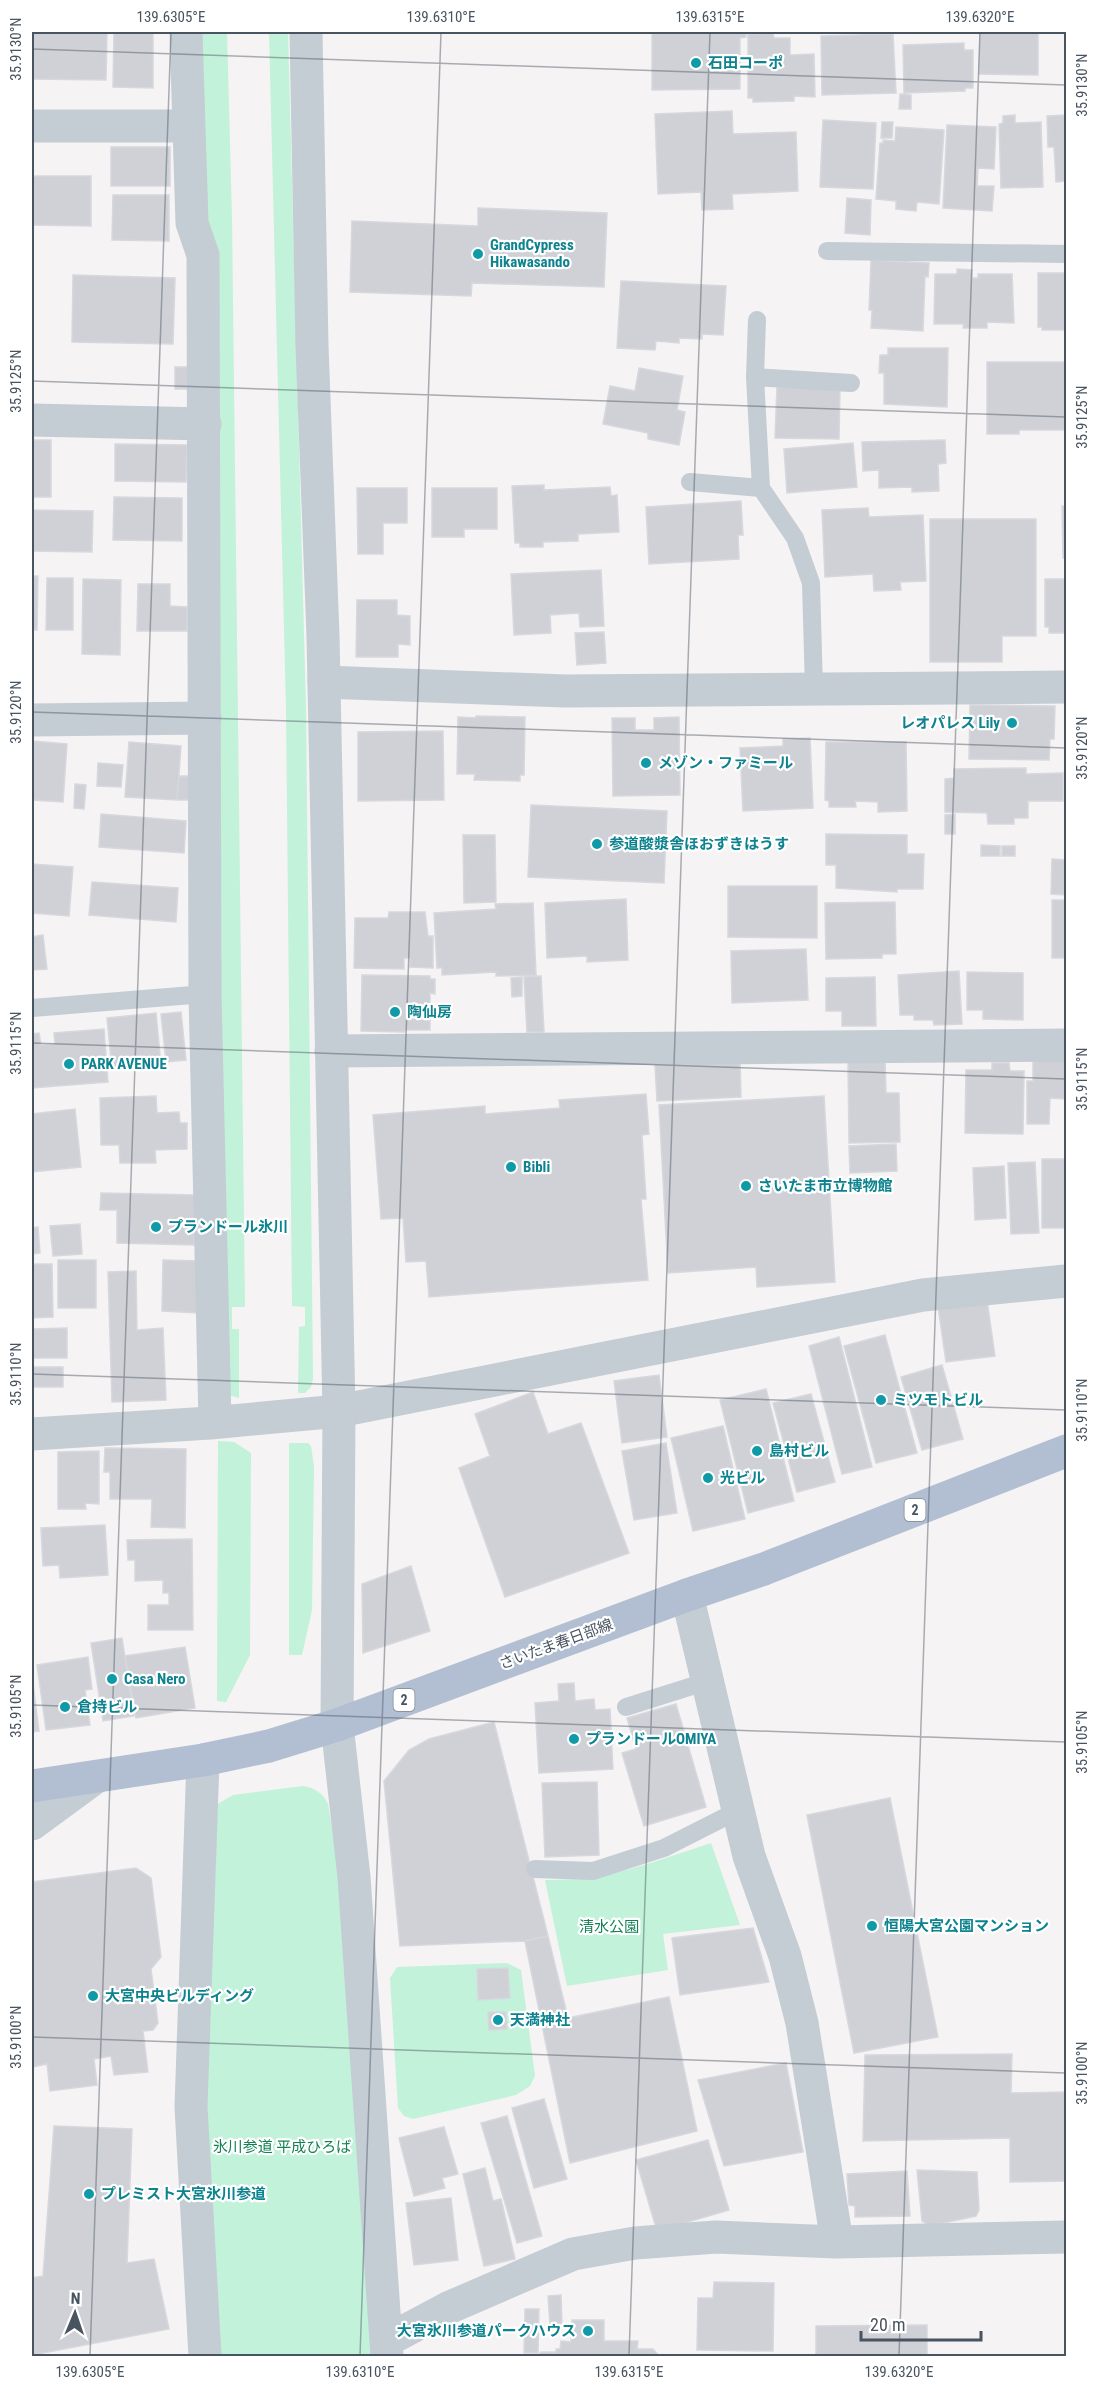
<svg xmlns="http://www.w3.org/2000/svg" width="1098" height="2388" font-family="'Roboto Condensed','Noto Sans JP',sans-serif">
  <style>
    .green { fill: #c2f2d9 }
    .building { fill: #cfd1d7; stroke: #d7d8de; stroke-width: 1.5 }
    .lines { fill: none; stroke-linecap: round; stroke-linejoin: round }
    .service { stroke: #c4ccd4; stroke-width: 18 }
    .minor { stroke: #c4ccd4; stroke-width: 33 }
    .tertiary { stroke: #c4ccd4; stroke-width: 33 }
    .primary { stroke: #b2bfd2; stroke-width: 33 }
    .ticks { fill: none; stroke: #495461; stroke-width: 1.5; stroke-opacity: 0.45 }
    .culture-dot { fill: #0f9aa8; stroke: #fff; stroke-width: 2 }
    .labels { text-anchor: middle; stroke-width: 4.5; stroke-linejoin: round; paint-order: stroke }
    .shield { fill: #fff; stroke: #808790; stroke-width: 1.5 }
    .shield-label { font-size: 14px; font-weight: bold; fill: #495461 }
    .culture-label { font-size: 15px; font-weight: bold; fill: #0d838f; stroke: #fff; text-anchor: start }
    .street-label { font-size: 15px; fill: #495461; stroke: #fff }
    .park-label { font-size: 15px; fill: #158255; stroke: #fff }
    .neatline { fill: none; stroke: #495461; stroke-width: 2 }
    .ticks-label { font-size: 15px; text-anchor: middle; fill: #495461 }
  </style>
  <rect width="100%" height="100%" fill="#f5f3f3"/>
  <path class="green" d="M197 32H227L232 218 245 1307H232V1329H239V1398L228 1395Z
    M269 32H288L306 709 313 1379 311 1387 305 1393H298L299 1327 305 1326V1307L292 1306 286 708Z
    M218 1441 234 1442 251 1453 250 1655 226 1702 217 1701Z
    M289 1443H308L311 1446 314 1467 312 1610 302 1655H289Z
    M303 1786C315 1788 323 1793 328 1804L343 1895 372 2356H213L202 2173 216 1805 233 1795Z
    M711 1843 740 1925 663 1934 668 1970 567 1986 545 1880C608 1881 653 1862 711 1843Z
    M507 1963 521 1970 535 2076 530 2086 516 2095 413 2119 404 2116 398 2108 390 1978 397 1967Z"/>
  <path class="building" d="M32 32H107L106 80 32 79Z
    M114 32H153V88L113 87Z
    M693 32H746V37L740 38V89L652 90V33H693Z
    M980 32H1038V75L979 74Z
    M773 33 774 38H790V55L814 54 815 97 794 96V101L753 102V98H748V34Z
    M893 34 896 93 822 95 821 36Z
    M964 43V50H973V88H965V91L904 93 903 45Z
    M900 94 911 95V109H899Z
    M732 111 733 134 796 132 798 191 732 194 733 209 702 210 701 192 658 194 655 114Z
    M1015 115V123L1041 122 1043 187 1001 188 999 124 1003 123V116Z
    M1066 115V181L1056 182 1054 147H1048L1047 116Z
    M823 120 876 123 873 189 820 187Z
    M882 122H893L892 138H881Z
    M947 125 996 127 994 169 978 168 977 186H994L992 211 943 208Z
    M896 127 944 130 939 204 917 202 916 211 896 209V201L876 199 880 143H883V140L895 141Z
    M111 147H170V186H111Z
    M32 176H91V226L32 225Z
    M113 195H169V241L112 240Z
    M847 198 871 200 870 235 845 233Z
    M478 208 607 213 604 287 472 283 471 296 350 292 352 221 478 226Z
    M871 260 929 263 928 277 925 276 923 331 871 328 872 310H869Z
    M957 269 972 270V278H978V274H1012L1014 323 987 322V328H963L964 324H934L935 274H957Z
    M1038 273H1066V330H1042V327H1038Z
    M73 275 175 278 173 344 72 342Z
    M621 281 726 286 723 335 702 334V339L679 338V343L656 341 655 350 617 348Z
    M32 337H33L32 393Z
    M888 348H948L947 407 884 404V373H879L880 355H888Z
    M987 362H1066V430H1019V434H987Z
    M175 367H191V389H175Z
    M639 368 683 376 677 410 685 412 679 445 648 439V433L603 424 610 386 635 391Z
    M777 387 840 388 839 439 775 438Z
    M32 440H51V497H32Z
    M945 440 946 463 938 464 939 491 912 492V487L879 488V470L863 471 862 442Z
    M853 443 857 487 787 493 784 449Z
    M115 444 187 445 186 482 115 481Z
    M544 485V490L610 487 611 496 617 495 619 532 578 534V541L543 542V547H520V543H515L512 486Z
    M357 488H407V523H383V554H358Z
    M432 488H497V529H464V537H432Z
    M114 497 182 498V541L113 540Z
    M741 501 743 535H738L739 559 649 564 646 507Z
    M1062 506H1066V558H1063Z
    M868 508 869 517 923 515 926 581 900 582 901 590 874 591 873 574 825 577 822 510Z
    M32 510 93 511 92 552 32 551Z
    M930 519H1036V636H1002V662H930Z
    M601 570 604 626 580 627 579 613 550 615 551 633 514 635 511 574Z
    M32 576H38L37 630H32Z
    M47 578H73V630H46Z
    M83 579 121 580 120 655 82 654Z
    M1045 579H1066V633H1049V627H1045Z
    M138 584H170V606L187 607V631H137Z
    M357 600H397V615L410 616V645L398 644V657H356Z
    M604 632 606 663 577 665 575 633Z
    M970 705 1055 706 1054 739H1050L1049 760 969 759Z
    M476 716 525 717 524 775H520V781L474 780 475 774H457L458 717 476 718Z
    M679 717 680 795 613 796 612 718H635V730H654V718Z
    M443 731 444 800 358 801V732Z
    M810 738 813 808 743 811 740 748 783 746V739Z
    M32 741 67 744 63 802 32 800Z
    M129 742 181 746 177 800 125 797Z
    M826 742H906L907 811 878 812V802L855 801 856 807H829V801L825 800Z
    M98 763 123 765 121 787 97 786Z
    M1026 768V774L1063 773V801H1028V818H1014V824H988L987 813 945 812V779L954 778V769Z
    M179 776H191L189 800H177Z
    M75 784 86 785 84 809 74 808Z
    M531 805 667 811 664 883 528 877Z
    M101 814 186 821 184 853 99 847Z
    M955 814V834H945V815Z
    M826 834 907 835V854H924L923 889H897V892L836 888V865H826Z
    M463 835H495L496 902 464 903Z
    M981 845 1000 846V856H981Z
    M1002 846H1015V856H1002Z
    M1052 859 1066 860V895L1051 894Z
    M32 864 73 867 69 916 32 913Z
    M92 882 178 888 176 922 89 915Z
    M728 886H817V938L728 937Z
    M626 899 628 960 587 962V956L547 958 545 903Z
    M1052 900H1066V958H1052Z
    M895 902 896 954H882V958L826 959 825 903Z
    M533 903 536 975 496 976V972L442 975V968H437L434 913 496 909 495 904Z
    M389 912H425L428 936H433V968L410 967V958H404V969L354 968 355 918H388Z
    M43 935 47 969 32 970V937Z
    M806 949 808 1000 732 1003 731 951Z
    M959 971 962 1024 934 1025 933 1020H914V1015H900L898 975Z
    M967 972 1023 973V1020L983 1019V1010H967Z
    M362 975 430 976V979H435V994L430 993V1030H405V1032L361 1031Z
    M541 976 544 1032H527L524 977Z
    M522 977V996L512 997 511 978Z
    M875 977 876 1026H842V1011H826V978Z
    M181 1012 186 1060 166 1062 161 1014Z
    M156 1013 161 1065 112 1070 107 1018Z
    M104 1029 108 1082 32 1088V1034L39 1033 41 1045 55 1044 54 1033Z
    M1033 1057H1066V1099L1050 1098 1049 1124H1027V1081H1033Z
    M740 1061 741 1097 657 1101 655 1065Z
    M885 1061 886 1093H899L900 1142 849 1143 848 1062Z
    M992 1063H1009L1010 1071H1024L1023 1134 965 1133 966 1070H992Z
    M646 1094 649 1134 642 1135 646 1199H641L648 1280 429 1297 426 1261 406 1262 403 1218 381 1219 373 1115 485 1106V1114L560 1108 559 1100Z
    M156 1096 157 1113 179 1112 180 1123H187V1149L155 1150 156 1163H120L119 1145H101L100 1098Z
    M824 1096 835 1282 757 1287 756 1267 668 1273 659 1105Z
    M75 1109 81 1167 32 1172V1114Z
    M896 1144 897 1171 850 1173 849 1146Z
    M1042 1159H1066V1228H1042Z
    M1035 1162 1039 1233 1011 1234 1008 1163Z
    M1004 1166 1006 1218 975 1220 973 1168Z
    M101 1193 195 1195 194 1245 117 1243V1210H100Z
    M80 1224 82 1254 53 1256 50 1226Z
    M38 1227 40 1253 32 1254V1228Z
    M58 1260H96V1308H58Z
    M163 1260 201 1261 199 1313 162 1311Z
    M32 1264H52L53 1317 32 1318Z
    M136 1271 137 1330 163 1328 166 1400 112 1402 108 1272Z
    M987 1300 995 1356 946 1362 938 1307Z
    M67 1328V1358H32V1329Z
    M885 1335 917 1453 876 1463 844 1346Z
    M839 1337 872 1467 842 1474 809 1346Z
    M942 1365 963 1439 922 1450 901 1377Z
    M32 1367H63V1387H32Z
    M659 1375 667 1437 622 1443 614 1381Z
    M766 1389 794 1501 748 1513 720 1400Z
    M533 1392 548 1434 581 1423 629 1553 505 1597 459 1468 490 1456 475 1414Z
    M811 1394 835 1482 797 1492 773 1403Z
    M723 1426 745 1519 693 1531 671 1438Z
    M666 1443 677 1513 634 1520 622 1451Z
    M105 1448 186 1449 185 1528 151 1527 152 1499H110V1472H104Z
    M99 1451V1504L85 1503 86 1509H58V1452Z
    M105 1525 108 1575 60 1578 59 1565 43 1566 41 1528Z
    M192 1539 193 1630H148V1605H169V1593H163V1580L135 1581V1560H128L127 1540Z
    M411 1566 430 1631 363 1653 362 1584Z
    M122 1638 134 1716 103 1721 91 1643Z
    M185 1647 195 1708 136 1718 125 1656Z
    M88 1657 92 1689 85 1690 90 1725 46 1730 37 1665Z
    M32 1676 39 1731 32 1732Z
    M574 1683 575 1701 594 1699 595 1710 610 1709 613 1769 539 1773 535 1703 559 1701 558 1684Z
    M676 1704 706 1807 644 1826 622 1753 636 1749 627 1718Z
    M494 1722 548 1936 525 1941 400 1946 384 1781 409 1750 429 1739Z
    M597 1782 599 1855 545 1857 542 1783Z
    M890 1798 938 2037 854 2053 807 1815Z
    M136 1868 151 1878 161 1957 151 1969 158 2023 153 2030 143 2031 148 2072 114 2075 111 2056 94 2059 97 2085 50 2091 47 2064 32 2067V1882Z
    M753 1928 769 1982 680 1995 672 1938Z
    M548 1936 568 2018 669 1997 697 2131 570 2163 525 1941Z
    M508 1968 510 1998 478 2000 477 1969Z
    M488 2012H506L507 2029 489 2030Z
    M1012 2054 1011 2093 1066 2092V2181L1010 2182V2138L863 2141 865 2055Z
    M786 2063 803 2152 724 2166 698 2080Z
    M544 2099 567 2179 534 2188 512 2108Z
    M507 2116 542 2236 517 2243 481 2123Z
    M54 2126 132 2129 127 2263 154 2259 169 2329 32 2355V2278L43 2276Z
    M444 2127 458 2174 442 2178 445 2188 414 2196 399 2138Z
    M708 2140 729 2210 657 2231 636 2160Z
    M485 2168 493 2201 501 2199 515 2259 484 2266 463 2174Z
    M917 2170 977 2172 979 2210 976 2216 930 2226 922 2221Z
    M907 2171 910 2216 855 2217V2206L849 2205 847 2174Z
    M451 2198 458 2260 414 2265 406 2203Z
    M714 2282 774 2283 773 2351 697 2350 698 2298H713Z
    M561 2295 562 2324 550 2325 548 2296Z
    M525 2309H539L538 2353H524Z
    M572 2320H604V2341H638L637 2349H653L659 2356H538L541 2352H556V2349H560L561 2341 571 2342Z
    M927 2325V2356H816V2326Z"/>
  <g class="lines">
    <path class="service" d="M827 251 1066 254
      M757 320 755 377 761 488 795 538 811 583 814 689
      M755 377 851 383
      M690 482 761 488
      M32 1008 205 994
      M626 1707 708 1681
      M535 1869 593 1871 664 1848 739 1810"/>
    <path class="minor" d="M186 32 192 223 203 255 205 994 215 1422
      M32 126H188
      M32 420 205 424
      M324 682 565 691 1066 687
      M32 720 205 718
      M331 1051 1066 1045
      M32 1434 210 1423 339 1411 923 1295 1066 1281
      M687 1595 749 1856 785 1956 802 2023 837 2242
      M337 1725 354 1877 387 2356
      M203 1760 191 2107 205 2356
      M32 1824 96 1777
      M386 2341 448 2308 573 2254 635 2243 716 2237 837 2242 1066 2237"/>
    <path class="tertiary" d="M306 32 312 346 323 636 339 1411 337 1725"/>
    <path class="primary" d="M32 1786 203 1760 269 1746 337 1725 687 1595 764 1569 1066 1451"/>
  </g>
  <path class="ticks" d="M32 49 1066 85M32 381 1066 417M32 712 1066 748M32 1043 1066 1079M32 1374 1066 1410M32 1705 1066 1742M32 2037 1066 2073M90 2356 171 32M360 2356 441 32M629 2356 710 32M899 2356 980 32"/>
  <g class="culture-dot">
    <circle cx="696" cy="63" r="6"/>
    <circle cx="478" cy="254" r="6"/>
    <circle cx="1012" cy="723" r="6"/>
    <circle cx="646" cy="763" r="6"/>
    <circle cx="597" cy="844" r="6"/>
    <circle cx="395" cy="1012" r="6"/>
    <circle cx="69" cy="1064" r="6"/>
    <circle cx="511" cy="1167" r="6"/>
    <circle cx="746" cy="1186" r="6"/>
    <circle cx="156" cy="1227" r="6"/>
    <circle cx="881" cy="1400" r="6"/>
    <circle cx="757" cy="1451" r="6"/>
    <circle cx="708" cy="1478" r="6"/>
    <circle cx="112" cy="1679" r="6"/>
    <circle cx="65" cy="1707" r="6"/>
    <circle cx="574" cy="1739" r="6"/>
    <circle cx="872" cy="1926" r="6"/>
    <circle cx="93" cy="1996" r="6"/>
    <circle cx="498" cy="2020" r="6"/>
    <circle cx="89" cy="2194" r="6"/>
    <circle cx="588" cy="2331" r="6"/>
  </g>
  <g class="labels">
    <g class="shield">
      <rect x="904.5" y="1499" width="21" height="22" rx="4.5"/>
      <rect x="393.5" y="1689" width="21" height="22" rx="4.5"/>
    </g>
    <g class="shield-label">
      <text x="915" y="1515">2</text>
      <text x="404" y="1705">2</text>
    </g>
    <g class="culture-label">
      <text x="708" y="68">石田コーポ</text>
      <text x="490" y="250">GrandCypress<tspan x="490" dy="17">Hikawasando</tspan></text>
      <text x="1000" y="728" text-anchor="end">レオパレス Lily</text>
      <text x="658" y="768">メゾン・ファミール</text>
      <text x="609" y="849">参道酸漿舎ほおずきはうす</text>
      <text x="407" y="1017">陶仙房</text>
      <text x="81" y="1069">PARK AVENUE</text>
      <text x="523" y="1172">Bibli</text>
      <text x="758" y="1191">さいたま市立博物館</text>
      <text x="168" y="1232">プランドール氷川</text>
      <text x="893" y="1405">ミツモトビル</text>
      <text x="769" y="1456">島村ビル</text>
      <text x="720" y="1483">光ビル</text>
      <text x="124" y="1684">Casa Nero</text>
      <text x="77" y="1712">倉持ビル</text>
      <text x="586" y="1744">プランドールOMIYA</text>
      <text x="884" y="1931">恒陽大宮公園マンション</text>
      <text x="105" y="2001">大宮中央ビルディング</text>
      <text x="510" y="2025">天満神社</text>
      <text x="101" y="2199">プレミスト大宮氷川参道</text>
      <text x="576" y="2336" text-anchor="end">大宮氷川参道パークハウス</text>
    </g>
    <g class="street-label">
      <text transform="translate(556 1644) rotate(-20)" y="5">さいたま春日部線</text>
    </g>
    <g class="park-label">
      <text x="609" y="1932">清水公園</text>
      <text x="282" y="2152">氷川参道 平成ひろば</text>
    </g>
  </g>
  <rect width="1098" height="2388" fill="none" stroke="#ffffff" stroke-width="66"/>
  <g transform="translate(75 2313) rotate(2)" stroke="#ffffff" stroke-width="4.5" paint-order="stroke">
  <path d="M0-4.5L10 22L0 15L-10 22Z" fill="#495461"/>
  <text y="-9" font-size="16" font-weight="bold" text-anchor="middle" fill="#495461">N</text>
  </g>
  <path d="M861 2331v9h120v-9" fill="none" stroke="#495461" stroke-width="3"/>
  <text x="870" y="2331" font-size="18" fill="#495461" stroke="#ffffff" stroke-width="4.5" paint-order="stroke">20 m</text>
  <rect x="33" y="33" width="1032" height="2322" class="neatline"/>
  <g class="ticks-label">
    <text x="171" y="22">139.6305°E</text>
    <text x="441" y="22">139.6310°E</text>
    <text x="710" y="22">139.6315°E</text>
    <text x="980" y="22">139.6320°E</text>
    <text transform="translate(16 49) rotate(-90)" y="5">35.9130°N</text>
    <text transform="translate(1082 85) rotate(-90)" y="5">35.9130°N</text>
    <text transform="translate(16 381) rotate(-90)" y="5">35.9125°N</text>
    <text transform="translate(1082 417) rotate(-90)" y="5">35.9125°N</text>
    <text transform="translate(16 712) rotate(-90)" y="5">35.9120°N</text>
    <text transform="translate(1082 748) rotate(-90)" y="5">35.9120°N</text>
    <text transform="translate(16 1043) rotate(-90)" y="5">35.9115°N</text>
    <text transform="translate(1082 1079) rotate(-90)" y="5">35.9115°N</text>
    <text transform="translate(16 1374) rotate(-90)" y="5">35.9110°N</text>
    <text transform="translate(1082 1410) rotate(-90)" y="5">35.9110°N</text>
    <text transform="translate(16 1706) rotate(-90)" y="5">35.9105°N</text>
    <text transform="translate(1082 1742) rotate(-90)" y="5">35.9105°N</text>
    <text transform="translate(16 2037) rotate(-90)" y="5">35.9100°N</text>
    <text transform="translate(1082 2073) rotate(-90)" y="5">35.9100°N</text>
    <text x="90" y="2377">139.6305°E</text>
    <text x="360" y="2377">139.6310°E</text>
    <text x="629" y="2377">139.6315°E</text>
    <text x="899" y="2377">139.6320°E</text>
  </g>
</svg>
